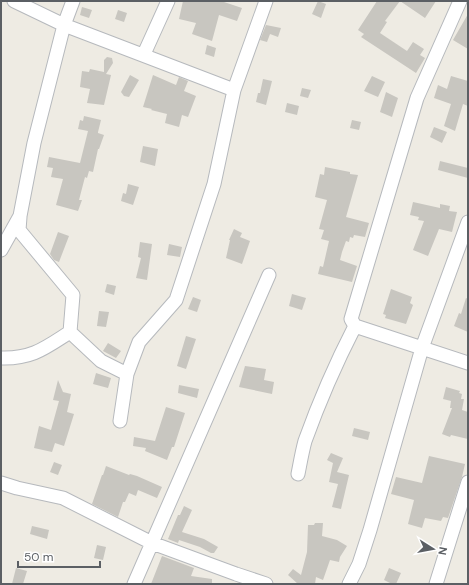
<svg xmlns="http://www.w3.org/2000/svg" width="469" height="585" font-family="'DM Sans',sans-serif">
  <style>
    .building { fill: #c8c6c0 }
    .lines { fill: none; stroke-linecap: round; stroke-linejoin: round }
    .street-casing { stroke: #b6b9bd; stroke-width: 15 }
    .street { stroke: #fff; stroke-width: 13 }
  </style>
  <rect width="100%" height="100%" fill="#eeebe3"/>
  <path class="building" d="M183 1H221L242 8 237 21 219 15 212 41 192 34 196 23 179 19Z
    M318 1 326 4 321 18 312 14Z
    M377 1H436L425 18 400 1 385 21 387 22 380 33 407 51 413 42 424 49 420 55 425 58 416 73 361 37 364 34 358 30Z
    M82 7 92 10 89 18 80 15Z
    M118 10 127 13 124 22 115 19Z
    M468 14V49L453 40Z
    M266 25 281 28 278 37 270 34 267 42 260 40Z
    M207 45 216 48 214 57 205 54Z
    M107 57 112 58 113 63 106 74 111 75 104 105 87 103 90 89 80 87 82 71 89 72 90 69 104 72V60Z
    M130 75 139 80 129 97 124 96 121 92Z
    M153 75 176 85 179 77 188 81 184 91 196 96 188 117 182 115 179 127 165 123 167 114 151 110 152 109 143 107Z
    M372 76 385 82 378 97 364 91Z
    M451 76 468 81V106L463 104 455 131 444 126 451 104 434 98 438 85 447 89Z
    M263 79 272 81 266 105 256 102 258 93H260Z
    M302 88 311 90 308 98 300 96Z
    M386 92 398 98 392 117 380 112Z
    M287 103 299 106 297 115 285 112Z
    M84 116 101 120 98 132V133L104 135 99 149H98L93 172 89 171 87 178 85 177 79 200H82L78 211 56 205 63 179 51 177 53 168 47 167 49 157 80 163 88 131 78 129 80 120 83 121Z
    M352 120 361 122 359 130 350 128Z
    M434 127 447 132 442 143 430 137Z
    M143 146 158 149 155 166 140 162Z
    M440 161 468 168V178L438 170Z
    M325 167 350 172V174L358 175 346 217 369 223 365 237 354 235 353 238 350 237 349 242 346 241 342 252 340 260 357 266 352 282 318 274 320 266 323 267 329 241 321 239 324 230 319 229 327 200 315 197 320 174 324 175Z
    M128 184 139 187 133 205 121 201 123 193 126 194Z
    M413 202 440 208V204L450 206 449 211 457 212 452 232 439 229 428 256 413 250 424 221 418 220 419 217 410 215Z
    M234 229 242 233 240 237 250 241 242 264 226 258 230 240H229Z
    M58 232 69 236 59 262 54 260 50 254Z
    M140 242 152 244 147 280 136 278 141 258 138 257Z
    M169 244 182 247 180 257 167 255Z
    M107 284 116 286 114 295 105 292Z
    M391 289 412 297 410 303 413 305 406 324 385 318 386 315 383 314Z
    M292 294 306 298 302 310 289 306Z
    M193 297 201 300 197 312 188 309Z
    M466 298 468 299V332L454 326 459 313 461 314Z
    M99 311 109 312 106 327 97 326Z
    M186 336 196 339 186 369 177 366Z
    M108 343 121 351 116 358 103 351Z
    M245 366 266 369 264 380 274 382 272 394 239 387Z
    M96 373 111 378 108 388 93 384Z
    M58 380 63 392 71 394 67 412 74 414 64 446 55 443 52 452 34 448 39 426 51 430 59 401 53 400Z
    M179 385 199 389 197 398 178 393Z
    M446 387 460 391 459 393 462 394 461 399H464L462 410 468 412V439L451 435 450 437 442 434 452 408H450L451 401 443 399Z
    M166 407 185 413 174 447H172L167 460 145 451 146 448 133 446 134 437 155 441Z
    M354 428 370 432 368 440 352 436Z
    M331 453 343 458 337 472 349 475 341 509 332 507 338 484 329 482 333 463 327 460Z
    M429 456 465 464 462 477 448 518 443 517 441 521 425 518 422 528 408 524 414 500 391 494 396 477 422 483Z
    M54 462 62 465 58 475 50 472Z
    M106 466 129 475 130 474 137 476 162 487 157 498 138 490 136 496 129 493 125 502H123L118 517 92 504 102 475H103Z
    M184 506 192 510 182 532 204 539 218 547 214 553H211L200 547 179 540 178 543 168 539 178 515H180Z
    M315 523H323L322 536 337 540 347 546 340 557 339 562 330 560 323 580 316 577 315 584H298L288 575 293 569 301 575 307 552 308 525H314Z
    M32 526 49 530 47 539 30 534Z
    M97 545 106 547 103 560 94 558Z
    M162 556 194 568 191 576 212 579V584H151Z
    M16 568 27 571 23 584H12Z
    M389 568 401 573 396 584H392L384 580Z"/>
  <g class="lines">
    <defs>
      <path id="street" d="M14 1 64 25 234 90 214 184 176 300 139 342 127 374 120 421
        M144 54 168 1
        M234 90 266 1
        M20 217 19 230 73 295 70 332 101 361 127 374
        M468 222 422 348 468 363
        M1 250 20 216 34 143 64 25 73 1
        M1 358C32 359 45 348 70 332
        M298 474C300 464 302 452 305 441 319 402 336 363 355 326
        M1 483 17 488 63 498 152 543 236 574 266 584
        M134 584 269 275
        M349 584 359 564 370 530 422 348 355 326 351 319 417 98 460 1
        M436 584 468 482"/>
    </defs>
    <use href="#street" class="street-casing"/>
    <use href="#street" class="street"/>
  </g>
  <rect width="469" height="585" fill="none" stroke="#5b5f64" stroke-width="4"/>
  <g transform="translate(433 549) rotate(101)" stroke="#ffffff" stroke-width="3" paint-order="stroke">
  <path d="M0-3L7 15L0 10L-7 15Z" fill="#5b5f64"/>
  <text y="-6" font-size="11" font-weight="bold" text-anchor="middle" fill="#5b5f64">N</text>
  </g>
  <path d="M18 561v6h82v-6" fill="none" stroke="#5b5f64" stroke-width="2"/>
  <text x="24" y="561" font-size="12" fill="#5b5f64" stroke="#ffffff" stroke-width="3" paint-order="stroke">50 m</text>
</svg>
